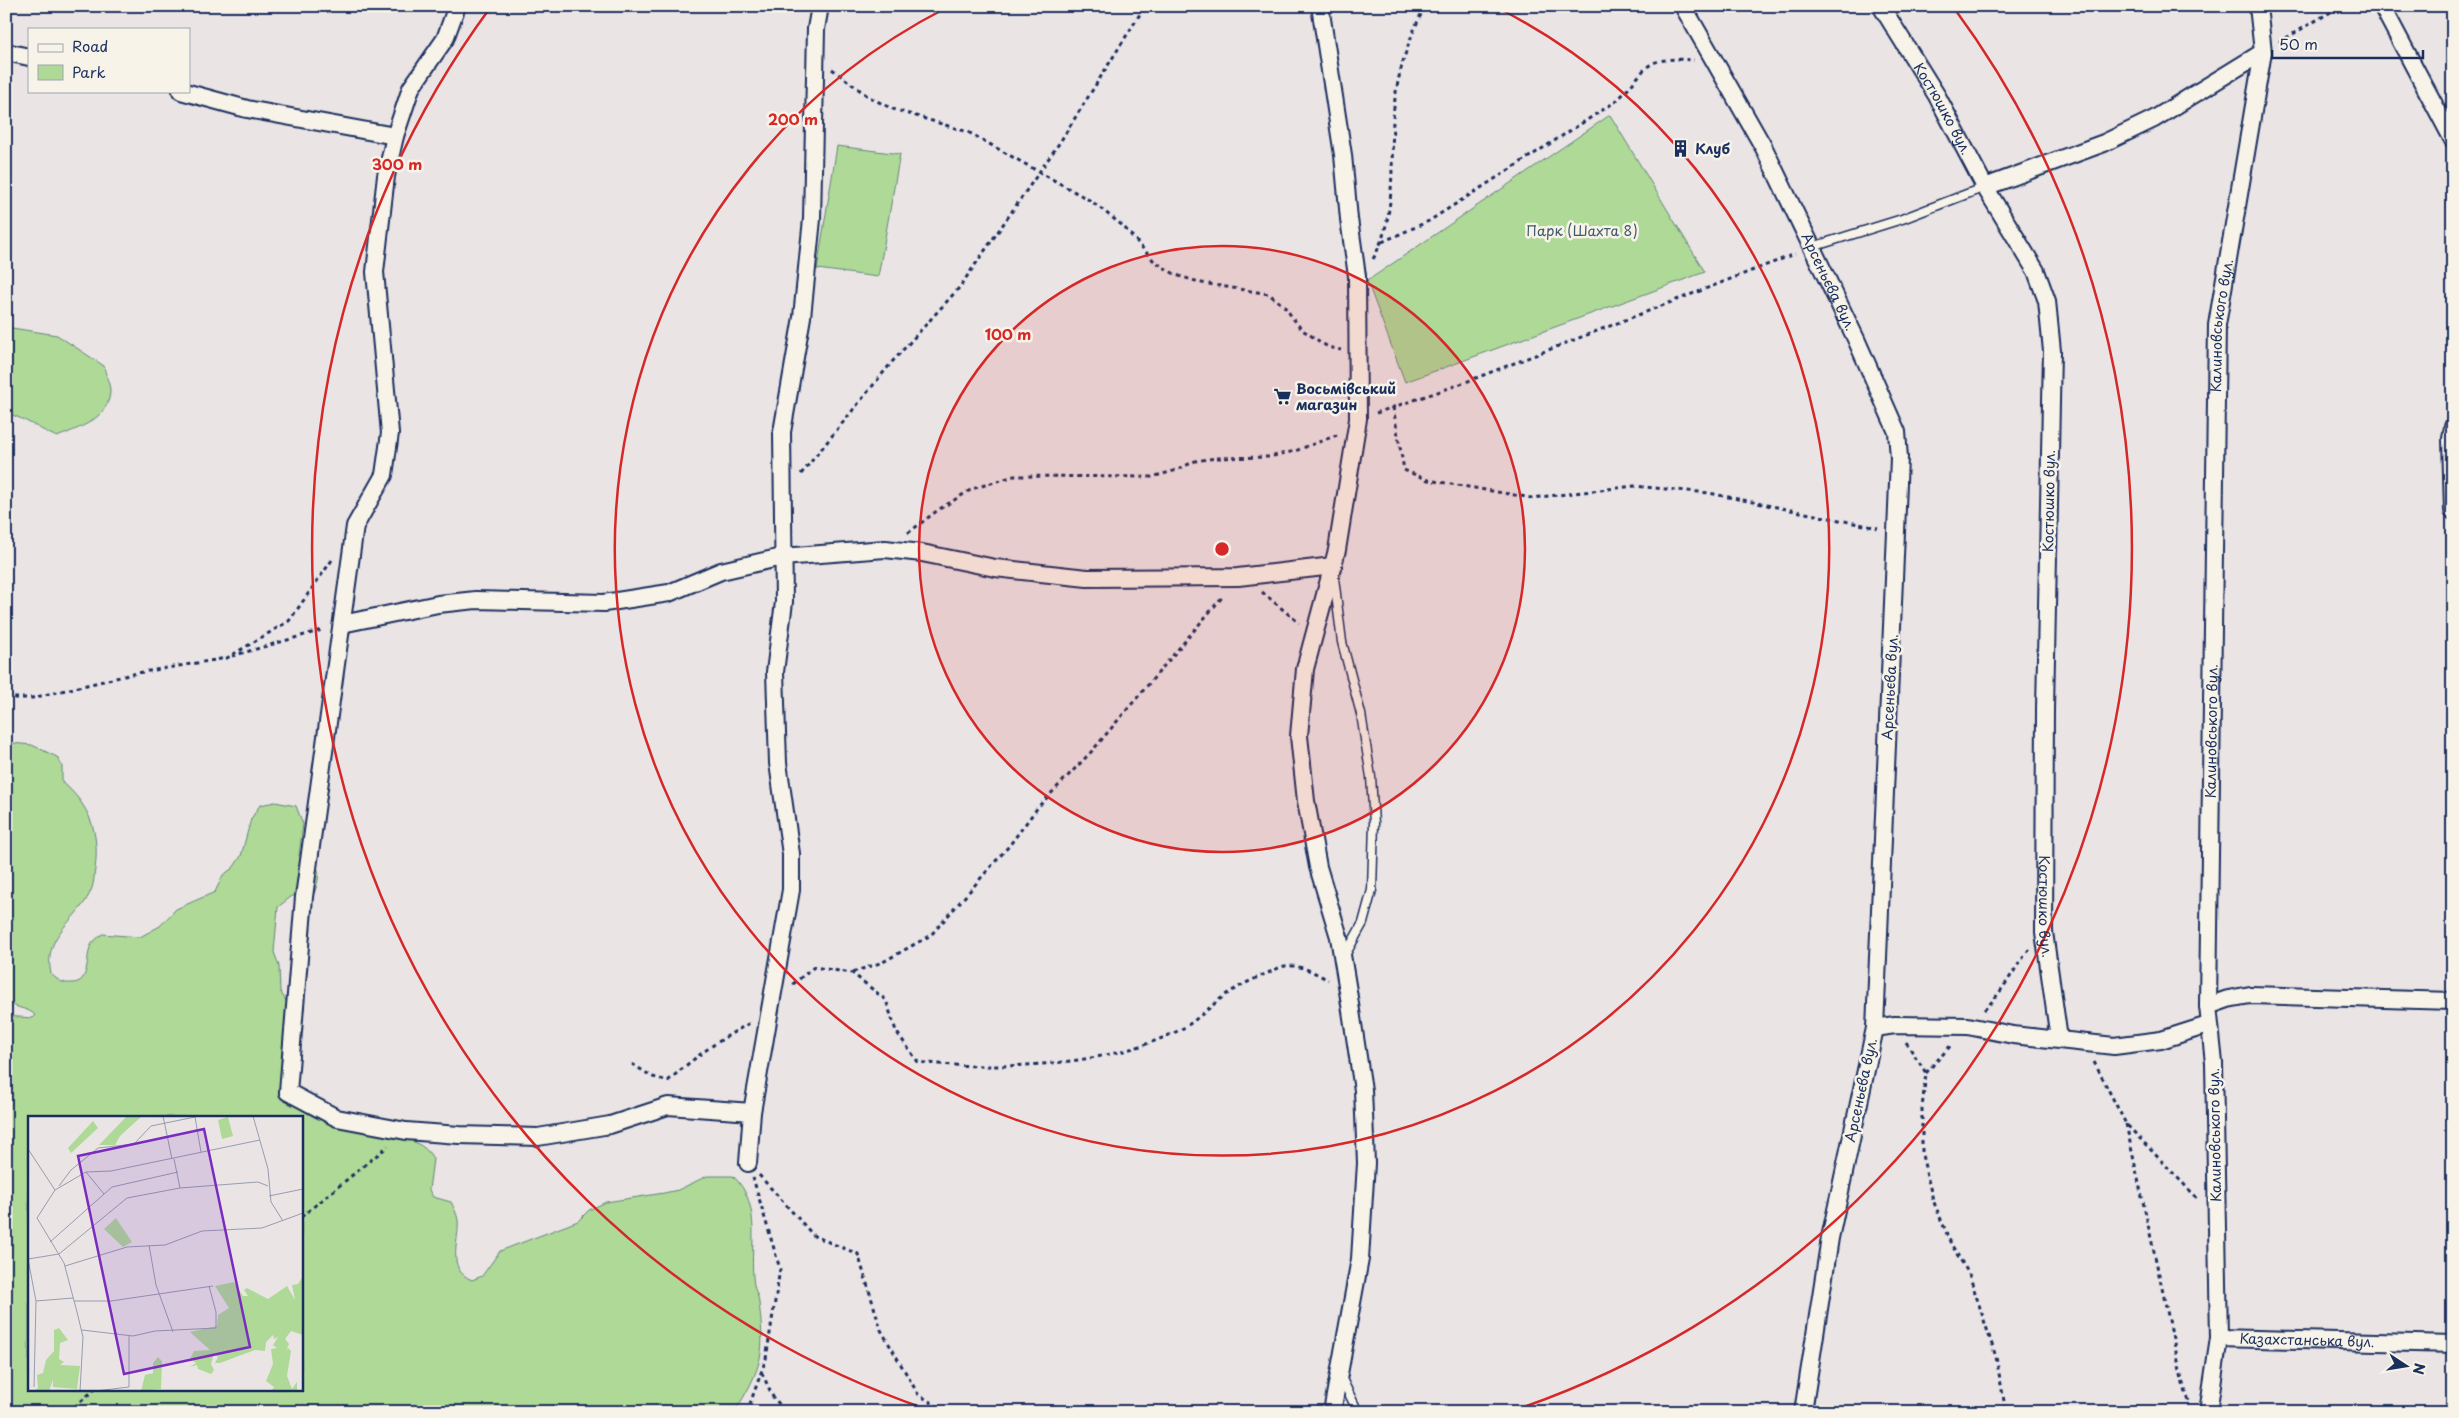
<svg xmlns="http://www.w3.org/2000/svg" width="2459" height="1418" font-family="'Playpen Sans',sans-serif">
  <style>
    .green { fill: #aed997; stroke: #64847a; fill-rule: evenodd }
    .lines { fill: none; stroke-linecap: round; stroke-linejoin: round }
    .service-casing { stroke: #1b2f5e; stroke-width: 11 }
    .minor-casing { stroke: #1b2f5e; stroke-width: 20 }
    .path { stroke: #1b2f5e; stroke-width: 3; stroke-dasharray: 4 4; stroke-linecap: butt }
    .service { stroke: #f7f3e8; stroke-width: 8 }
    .minor { stroke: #f7f3e8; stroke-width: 16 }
    .rail { stroke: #1b2f5e; stroke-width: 4; stroke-dasharray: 8 4; stroke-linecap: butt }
    .ring { fill: none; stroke: #d62828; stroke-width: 2.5 }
    .labels { text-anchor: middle; stroke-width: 5; stroke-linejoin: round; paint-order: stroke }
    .street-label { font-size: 14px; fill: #1b2f5e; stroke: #f7f3e8 }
    .poi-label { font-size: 14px; font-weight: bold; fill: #1b2f5e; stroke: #f7f3e8; text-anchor: start }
    .park-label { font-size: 14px; fill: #405a6c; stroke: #f7f3e8 }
    .inset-road { fill: none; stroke: #979caf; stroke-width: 1 }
    .view { fill: #7b2cbf; fill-opacity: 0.15; stroke: #7b2cbf; stroke-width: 2.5 }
    .inset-edge { fill: none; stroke: #1b2f5e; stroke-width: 2.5 }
    .centre { fill: #d62828; stroke: #f7f3e8; stroke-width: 2.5 }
    .ring-label { font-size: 15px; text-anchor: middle; font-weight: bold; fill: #d62828; stroke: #f7f3e8; stroke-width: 5; stroke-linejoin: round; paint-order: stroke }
  </style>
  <rect width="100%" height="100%" fill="#eae4e5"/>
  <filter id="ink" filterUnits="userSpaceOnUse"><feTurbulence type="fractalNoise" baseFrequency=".02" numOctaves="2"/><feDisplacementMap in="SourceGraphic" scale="10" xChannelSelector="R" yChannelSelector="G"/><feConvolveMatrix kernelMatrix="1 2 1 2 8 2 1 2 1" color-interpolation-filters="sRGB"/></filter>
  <g filter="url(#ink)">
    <path class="green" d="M1610 115 1705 272 1405 382 1367 281Z
      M837 146 900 154 878 277 817 269Z
      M12 328 57 335 104 366C105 373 109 382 110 389 111 418 79 428 57 437 39 429 24 418 6 413V330Z
      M11 743 32 745 57 757 62 766V782C90 805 100 834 95 869 94 875 94 883 92 888 80 921 42 932 51 974 58 980 62 984 72 983 91 983 85 957 91 945 93 941 99 937 102 934L140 937 160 926 176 909 215 892 223 875 233 868 241 856 251 819 260 805 275 802 296 806 303 824 299 856C323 864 321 873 314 894L292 896 278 907 274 952 279 966 280 991 288 1004 285 1022 297 1029 288 1098C300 1110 314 1119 331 1123 359 1131 421 1131 433 1159L429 1190 433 1197 451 1202C454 1208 457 1214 458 1220 460 1241 445 1269 472 1280L482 1276 500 1251 578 1221 589 1210 606 1202 664 1193 678 1190 707 1176H733C764 1206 748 1247 754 1285 755 1291 759 1297 759 1303 761 1319 763 1337 761 1353 758 1373 746 1395 734 1412H6V1016L32 1018 35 1015C27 1007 15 1009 6 1001V744ZM29 1117H301V1389H29Z"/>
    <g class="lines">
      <defs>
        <path id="service" d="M1812 247 1902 219 1985 187
          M1334 578 1342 642 1361 714 1371 777 1374 823 1372 890 1363 923 1344 957
          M1341 1377 1358 1412"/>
        <g id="minor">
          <path d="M457 6 445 39 411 88 395 136 386 176 375 272 390 433 384 475 355 526 304 897 288 1092 337 1118 406 1131 459 1135 538 1137 610 1125 668 1106 752 1112"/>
          <path d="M1320 6 1343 155 1349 219 1357 276 1358 419 1337 550 1305 669 1299 736 1306 801 1318 867 1339 937 1348 991 1363 1090 1366 1163 1360 1259 1332 1412"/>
          <path id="s1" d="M1683 6 1764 148 1856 339 1897 432 1899 458 1896 532 1875 1028 1830 1238 1803 1412"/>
          <path id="s2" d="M1881 6 1937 96 1985 187 2036 271 2047 301 2052 351 2045 709 2044 932 2059 1039"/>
          <path d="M2382 6 2453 140"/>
          <path d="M6 52 29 57"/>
          <path d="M181 91 247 109 395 136"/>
          <path d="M1985 187 2104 143 2154 119 2263 52"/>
          <path d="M2453 427 2451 439 2453 511"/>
          <path d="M342 624 438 604 476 600 604 603 669 593 721 571 782 557 885 549 922 553 995 568 1087 578 1238 577 1333 566"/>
          <path d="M2208 1006 2228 999 2250 995 2453 1001"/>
          <path d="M1875 1028 1895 1025 1968 1026 2013 1035 2114 1046 2161 1040 2208 1025"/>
          <path d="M748 1163 752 1112 791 890V854L778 763 775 672 784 602 782 432 802 317 812 219 816 29 820 6"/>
          <path id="s3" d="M2219 1338 2453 1344"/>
          <path id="s4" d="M2208 1412 2219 1338 2214 1063 2208 1006 2217 325 2263 52 2258 6"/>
        </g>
      </defs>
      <use href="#service" class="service-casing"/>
      <use href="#minor" class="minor-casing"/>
      <path class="path" d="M2279 42 2341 6
        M832 69 869 97 893 109 968 132 1091 201 1123 226 1154 261 1176 275 1202 283 1269 294 1284 306 1301 329 1328 347 1341 350
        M1382 242 1429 221 1615 102C1651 69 1638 56 1694 60
        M1373 259C1396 219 1391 166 1393 120 1395 80 1407 42 1425 6
        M1393 407 1404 470 1428 480 1532 498 1634 486 1709 493 1878 528
        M1376 413 1458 385 1795 254
        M801 474 892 362 959 288 1060 142 1145 6
        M908 533 938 510 972 489 1014 476 1152 477 1177 470 1195 461 1216 458 1269 457 1295 451 1337 435
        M1262 592 1299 623
        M232 656 322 630
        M6 698H32L137 673 227 658 289 621 332 560
        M853 972 883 962 931 935 1009 846 1038 807 1092 751 1224 595
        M793 984 814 967 852 973 886 1000 896 1031 918 1062C998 1071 1114 1067 1185 1027 1199 1018 1211 1006 1224 996 1237 987 1253 979 1268 973 1273 971 1279 967 1285 966 1299 964 1316 973 1328 980
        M1984 1010C2002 993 2013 970 2029 950
        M1906 1042 1926 1073 1922 1108V1155L1933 1200 1951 1244 1969 1274 1996 1357 2006 1412
        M2094 1062 2126 1124 2198 1199
        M632 1064 653 1077 668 1081C696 1056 717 1041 750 1023
        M1926 1073 1952 1044
        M2126 1124 2183 1384 2190 1404
        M759 1175 814 1236 858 1254 881 1330 918 1394 946 1412
        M301 1217 388 1146
        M762 1373 773 1397 786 1412
        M69 1412 95 1389
        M747 1412 766 1359 780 1269 753 1178"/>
      <use href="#service" class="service"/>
      <use href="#minor" class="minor"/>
      <path class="rail" d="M2445 6 2453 19"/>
    </g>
  </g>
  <circle cx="1222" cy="549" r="303" fill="#d62828" fill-opacity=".12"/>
  <g class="ring">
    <circle cx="1222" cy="549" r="303"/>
    <path d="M1498 8A607 607 0 1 1 946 8"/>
    <path d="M926 1409A910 910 0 0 1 490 8M1954 8A910 910 0 0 1 1518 1409"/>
  </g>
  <defs>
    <symbol id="building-bare" viewBox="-9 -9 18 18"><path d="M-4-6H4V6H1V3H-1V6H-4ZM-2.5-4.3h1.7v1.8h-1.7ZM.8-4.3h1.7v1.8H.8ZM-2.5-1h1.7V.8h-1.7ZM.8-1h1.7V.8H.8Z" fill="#1b2f5e" stroke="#f7f3e8" stroke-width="2.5" paint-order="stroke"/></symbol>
    <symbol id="supermarket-bare" viewBox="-9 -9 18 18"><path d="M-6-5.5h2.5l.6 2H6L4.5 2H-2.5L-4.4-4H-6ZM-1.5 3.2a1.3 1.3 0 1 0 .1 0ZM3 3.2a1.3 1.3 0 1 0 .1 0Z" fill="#1b2f5e" stroke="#f7f3e8" stroke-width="2.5" paint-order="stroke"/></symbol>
  </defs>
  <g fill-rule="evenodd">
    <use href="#building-bare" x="1668" y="136" width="25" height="25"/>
    <use href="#supermarket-bare" x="1270" y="384" width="25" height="25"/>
  </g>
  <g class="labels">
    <g class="street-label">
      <text dy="5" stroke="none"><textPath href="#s2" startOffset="120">Костюшко вул.</textPath></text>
      <text dy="5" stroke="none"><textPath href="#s1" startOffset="312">Арсеньєва вул.</textPath></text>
      <text dy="5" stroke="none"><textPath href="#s4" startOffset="1088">Калиновського вул.</textPath></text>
      <text transform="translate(2049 501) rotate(-89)" y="5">Костюшко вул.</text>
      <text transform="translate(1890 687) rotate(-87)" y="5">Арсеньєва вул.</text>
      <text dy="5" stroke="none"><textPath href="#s4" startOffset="682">Калиновського вул.</textPath></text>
      <text dy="5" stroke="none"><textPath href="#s2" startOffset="945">Костюшко вул.</textPath></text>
      <text transform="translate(1861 1090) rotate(-78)" y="5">Арсеньєва вул.</text>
      <text transform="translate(2215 1135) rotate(-91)" y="5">Калиновського вул.</text>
      <text dy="5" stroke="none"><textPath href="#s3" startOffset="88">Казахстанська вул.</textPath></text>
    </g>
    <g class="poi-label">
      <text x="1695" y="154">Клуб</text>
      <text x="1296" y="394">Восьмівський<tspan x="1296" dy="16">магазин</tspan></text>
    </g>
    <g class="park-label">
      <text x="1582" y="236">Парк (Шахта 8)</text>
    </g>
  </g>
  <g transform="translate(28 1116)">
    <rect width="275" height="275" fill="#eae4e5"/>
    <path d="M99 0H114L92 20 87 29H71ZM200 1 205 20 194 23 190 4ZM65 5 70 12 43 37 40 32ZM88 102 104 126 95 131 76 113ZM275 160V219L263 215 257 223 261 228 258 235 260 232 263 235 259 260 264 273 269 266V275H243L246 271 238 265 245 248 243 233 249 232 245 229 250 221 246 223 245 219 238 226 237 235 227 234 192 247H187L190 241 186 237 183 248 186 254 183 258 170 253 169 249 162 251 168 247 162 243 166 235 182 234 162 216 189 210 190 199 201 192 187 170 206 166 215 180H220L216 174 219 172 240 183 259 170 267 184 264 169 270 168ZM31 212 40 224 32 227 31 243 36 246 32 249 52 250 49 273 25 271V264L21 275H6L10 272 9 259 15 257 18 244 26 235V214ZM130 241 134 245 133 273 113 275 117 259 125 257V247Z" fill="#aed997"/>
    <path class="inset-road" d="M135 0 144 43M225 0 240 53 243 86 255 105M167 1 173 36M0 33 27 74M146 43 152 72M58 56 76 78M31 70 43 54 70 32 106 28 123 10 167 1M241 80 275 73M22 126 84 71 150 56M121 129 128 169 145 216M0 143 31 138 99 82 152 72 230 66 240 70M0 143 8 185 6 271M37 150 99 131 137 129 174 115 234 112 275 97M8 185 45 182M46 185H83L185 170M54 214 105 220 127 215 188 212V196L181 170M52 275 55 221 49 196 36 147 9 102 27 74 58 56 83 55 232 24M67 275 101 271V220"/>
    <path class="view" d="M176 13 222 231 96 258 50 40Z"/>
    <rect width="275" height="275" class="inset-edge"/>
  </g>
  <circle cx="1222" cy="549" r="8" class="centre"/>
  <g class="ring-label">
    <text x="793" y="125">200 m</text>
    <text x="397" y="170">300 m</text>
    <text x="1008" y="340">100 m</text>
  </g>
  <rect width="2459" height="1418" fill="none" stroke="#f7f3e8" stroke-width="25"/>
  <rect x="12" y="12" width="2434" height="1393" fill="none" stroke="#1b2f5e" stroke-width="2" filter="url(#ink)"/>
  <rect x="28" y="28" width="162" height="65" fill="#f7f3e8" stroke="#9fa5b1"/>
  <rect x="38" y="44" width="25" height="8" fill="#f7f3e8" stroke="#9fa5b1"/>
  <text x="72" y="52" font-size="15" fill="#1b2f5e">Road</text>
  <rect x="38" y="65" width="25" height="15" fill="#aed997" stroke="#9fa5b1"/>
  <text x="72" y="78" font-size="15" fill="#1b2f5e">Park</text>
  <g transform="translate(2406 1366) rotate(102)" stroke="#f7f3e8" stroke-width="4" paint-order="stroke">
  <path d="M0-4L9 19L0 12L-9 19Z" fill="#1b2f5e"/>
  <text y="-8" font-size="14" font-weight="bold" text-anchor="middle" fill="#1b2f5e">N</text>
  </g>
  <path d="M2272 50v8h151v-8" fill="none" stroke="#1b2f5e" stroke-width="2.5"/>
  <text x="2279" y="50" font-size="15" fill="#1b2f5e" stroke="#f7f3e8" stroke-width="4" paint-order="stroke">50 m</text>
</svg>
